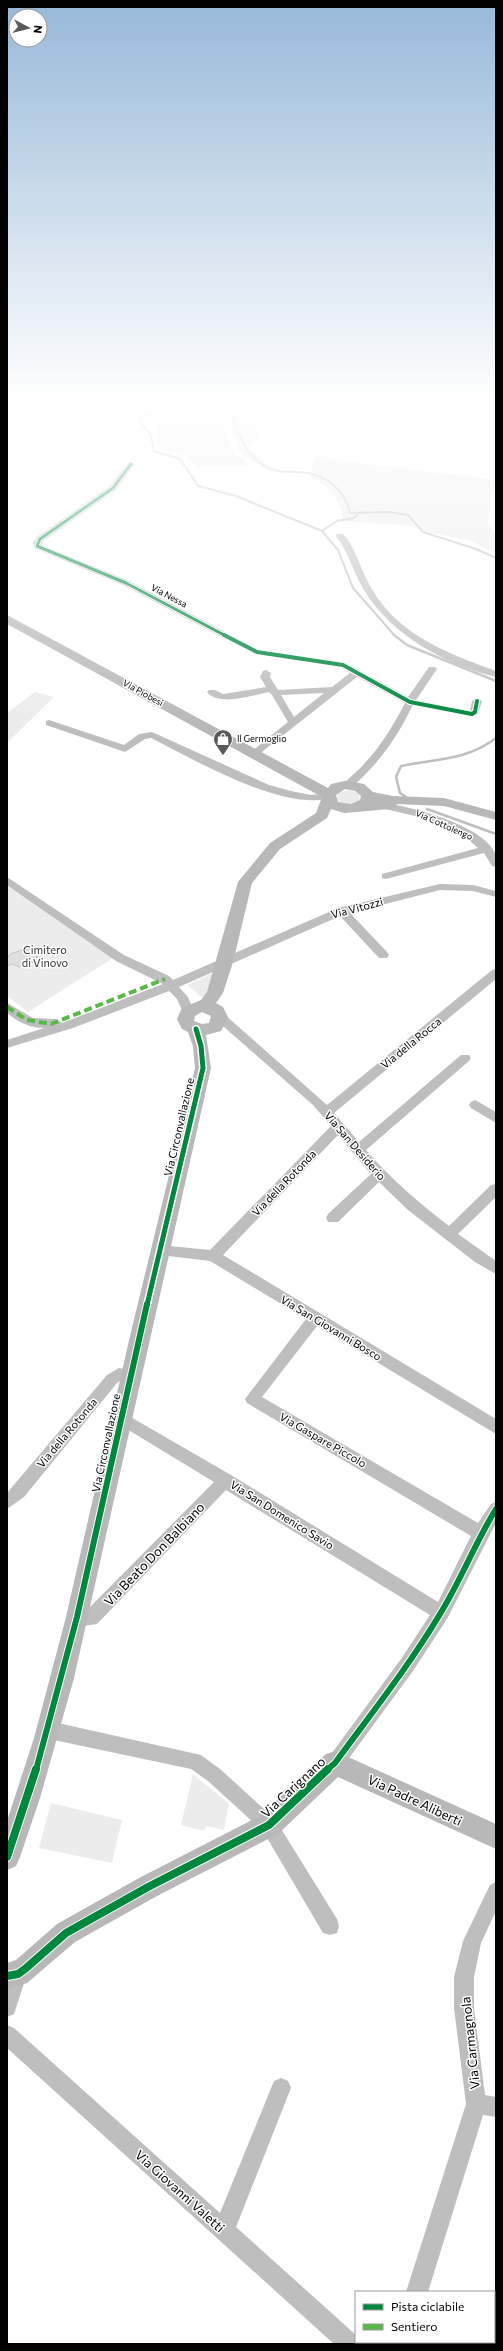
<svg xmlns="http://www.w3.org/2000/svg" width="503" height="2351" font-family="Commissioner,sans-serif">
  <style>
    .green { fill: #ececec }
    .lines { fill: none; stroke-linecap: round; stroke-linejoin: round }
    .stream-far1 { stroke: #bfbfbf; stroke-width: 2 }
    .stream { stroke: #bfbfbf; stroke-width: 2.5 }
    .building { fill: #dfdfdf; stroke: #c7c7c7 }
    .street { fill: #bebebe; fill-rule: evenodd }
    .secondary { fill: #b8b8b8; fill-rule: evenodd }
    .quiet { stroke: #58b947; stroke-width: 4; stroke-dasharray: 8 4; stroke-linecap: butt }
    .cycleway-far4-casing { stroke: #fff; stroke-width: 4.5 }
    .cycleway-far3-casing { stroke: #fff; stroke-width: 6 }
    .cycleway-far2-casing { stroke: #fff; stroke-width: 8 }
    .cycleway-far1-casing { stroke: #fff; stroke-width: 8 }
    .cycleway-casing { stroke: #fff; stroke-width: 10 }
    .cycleway-far4 { stroke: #00873e; stroke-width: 3 }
    .cycleway-far3 { stroke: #00873e; stroke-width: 4 }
    .cycleway-far2 { stroke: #00873e; stroke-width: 5 }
    .cycleway-far1 { stroke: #00873e; stroke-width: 6 }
    .cycleway { stroke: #00873e; stroke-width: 8 }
    .labels { text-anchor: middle; stroke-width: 3; stroke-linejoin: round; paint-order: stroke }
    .far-street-label { font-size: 9px; fill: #000; stroke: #fff }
    .far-poi-label { font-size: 9px; fill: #000; stroke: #fff; text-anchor: start }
    .street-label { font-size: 11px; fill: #000; stroke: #fff }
    .park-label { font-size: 11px; fill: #333; stroke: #fff }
    .near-street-label { font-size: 13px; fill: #000; stroke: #fff }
  </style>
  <rect width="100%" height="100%" fill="#fff"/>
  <path class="green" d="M192 397 212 399 235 455 250 465 196 467 187 456 161 449 153 418Z
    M216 397 238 399 237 410 242 424 265 427 248 448 267 464 289 474 268 470 241 454Z
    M316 458 496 480V491L492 494 488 522 496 536V554L469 540 431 533 414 526 343 521C343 502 328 483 309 477Z
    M35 692 54 697 7 743V713Z
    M348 790 358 793 360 800 353 805 339 802 337 797 338 793Z
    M7 883 113 958 28 1012 7 996Z
    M211 974H217L208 1002 187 985Z
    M193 1774 229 1804 224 1830 206 1826 204 1831 181 1825Z
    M51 1803 122 1820 112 1863 39 1848Z"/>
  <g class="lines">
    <path class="stream-far1" d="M183 397 139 420 150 434 154 451 180 459 198 486 236 496 322 531 338 550 353 588 395 636
      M230 397 235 400 230 408C236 430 245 455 266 467 277 473 287 471 299 472 324 473 345 489 350 513L389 512 408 515 423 532 476 549 496 558
      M322 531 337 521 354 518 358 513"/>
    <path class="stream" d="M394 635 407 645 496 681
      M406 797 400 793 396 777 401 766C435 759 468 760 496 738
      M427 809 496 834"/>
  </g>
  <path class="building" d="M25 949H34L38 957 32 958 34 962 19 967 12 964 7 966V958L10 954Z"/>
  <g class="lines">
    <path class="street" d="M128 462 135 464 116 490 43 541 41 545 129 581 259 650 346 663 408 697 429 667H435L437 669 416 700 470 711 472 701 477 698 482 701 478 714 472 717 413 705C396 739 380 762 352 787H344V783C374 757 387 737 405 703L357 677 258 755H252V751L288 722 272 695 269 692C253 695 219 707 207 692L209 690H215L223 694 266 687 260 677 263 671 266 670 271 673 270 677 278 690 332 687 350 673 341 667 254 654 123 585 34 548 33 543 37 537 110 486ZM324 693 294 717 281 695Z
      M337 534H343L348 540C358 555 362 573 372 589 398 635 449 654 496 671V677C445 664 392 636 364 590 353 572 349 553 336 536Z
      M49 720 124 745 139 734 152 732 269 785 291 791 311 795 329 793 334 796C331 800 325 799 320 800 270 804 195 760 151 738L145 739 125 752 46 725V721Z
      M381 802C410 807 484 824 496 855 497 858 496 864 496 867L492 866 484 853 386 879 382 878V874L478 848C451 821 413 816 377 807L376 805Z
      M7 877 124 955 169 976 173 980 338 908 440 884 473 885 496 891V897L473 891 440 890 350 913 387 952 389 955 387 958H379L340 916 179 987 188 997 194 1012 192 1015H184L177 999 169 991 73 1028 7 1048V1040L44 1028C30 1028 18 1022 7 1013V1003L33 1018 56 1019 62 1023 163 984 116 961 7 885Z
      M496 969V979L334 1113 359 1142 461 1055H469L471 1058 469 1061 366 1150C391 1179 419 1203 449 1226L491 1185 496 1184V1197L458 1234 496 1261V1274L475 1262 408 1210 379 1182 338 1222H328L326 1218 328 1214 371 1174 338 1135 223 1255 496 1419V1434L317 1326 262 1397 478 1523 491 1504 496 1502V1523L447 1619 413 1671 341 1769 335 1772 329 1769 326 1763 329 1757 401 1659 430 1615 226 1490 97 1624 77 1627 71 1625 69 1619 71 1613 87 1610 214 1482 117 1423 115 1418 117 1413 122 1412 231 1475 438 1602 471 1536 247 1403 245 1399 306 1319 210 1261 160 1255 155 1254 153 1250 155 1246 160 1245 210 1250 331 1126 313 1105 216 1020 214 1017 216 1014H224L327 1105 492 970Z
      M475 1100 496 1112V1123L471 1108 469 1105 471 1102Z
      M119 1368 136 1371 138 1375 136 1379 121 1380 117 1383 24 1497 7 1509V1493L107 1375Z
      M49 1721 201 1755 220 1769 275 1819 337 1919 339 1926 337 1933 330 1935 323 1933 263 1831 208 1781 191 1769 49 1739 43 1736 40 1730 43 1724Z
      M496 1882V1911L481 1943 474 1977V2008L485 2095 496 2097V2117L483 2115 428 2292H406L466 2104 454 2008V1977L463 1941 490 1885Z
      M18 1965 25 1967 27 1974 14 2014 7 2017V1976L11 1967Z
      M7 2025 14 2028 220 2213 274 2081 281 2078 288 2081 291 2088 236 2227 356 2335V2342L361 2344H334L7 2048Z
      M391 2342H413L412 2344H390Z"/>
    <path class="secondary" d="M7 615 328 788 331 784 345 781 359 783 364 784 373 792 393 796 444 798 496 812V820L444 806 397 804 395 808 390 809 344 813 331 809 327 818 280 849 252 883 233 962 223 993 216 1003 223 1007 228 1017 221 1031 206 1035 211 1068 74 1678 40 1798 20 1857 16 1866 7 1870V1821L34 1738 66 1617 130 1336 195 1068 193 1046 188 1032 182 1029 177 1019 182 1008 201 1000 207 992 238 882 270 843 316 813 322 797 7 624ZM345 789 355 791 361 796 360 800 351 804 338 802 336 795ZM202 1012 211 1016 209 1023 202 1024 194 1021 195 1016Z
      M335 1751 496 1824V1849L338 1777 278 1834 157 1896 75 1942 27 1983 7 1989V1963L16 1960 57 1924 139 1878 260 1816 326 1754Z"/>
    <path class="quiet" d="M7 1007 27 1020 51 1024 165 979"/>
    <defs>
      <path id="cycleway-far4" d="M131 464 113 488 40 539 37 546 126 583 226 636"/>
      <path id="cycleway-far3" d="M224 635 257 652 343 665 410 702 472 714 475 712 477 701"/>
      <path id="cycleway-far2" d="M147 1305 203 1068 201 1046 196 1029"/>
      <path id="cycleway-far1" d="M36 1770 77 1617 147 1304
        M327 1770 335 1763C371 1714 409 1666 440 1614 461 1580 475 1543 496 1509"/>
      <path id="cycleway" d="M7 1857 36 1769
        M7 1976 18 1974 25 1969 66 1933 148 1887 269 1825 328 1769"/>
    </defs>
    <use href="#cycleway-far4" class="cycleway-far4-casing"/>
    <use href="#cycleway-far3" class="cycleway-far3-casing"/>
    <use href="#cycleway-far2" class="cycleway-far2-casing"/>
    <use href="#cycleway-far1" class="cycleway-far1-casing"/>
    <use href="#cycleway" class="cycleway-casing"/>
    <use href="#cycleway-far4" class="cycleway-far4"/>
    <use href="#cycleway-far3" class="cycleway-far3"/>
    <use href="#cycleway-far2" class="cycleway-far2"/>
    <use href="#cycleway-far1" class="cycleway-far1"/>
    <use href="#cycleway" class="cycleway"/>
  </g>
  <linearGradient id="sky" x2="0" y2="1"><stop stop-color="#97b8d8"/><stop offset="0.55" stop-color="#fff"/><stop offset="1" stop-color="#fff" stop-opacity="0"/></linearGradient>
  <rect width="503" height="726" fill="url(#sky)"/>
  <defs>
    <symbol id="shop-pin" viewBox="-11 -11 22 30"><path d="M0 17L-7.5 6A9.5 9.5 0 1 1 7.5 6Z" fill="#595959" stroke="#fff"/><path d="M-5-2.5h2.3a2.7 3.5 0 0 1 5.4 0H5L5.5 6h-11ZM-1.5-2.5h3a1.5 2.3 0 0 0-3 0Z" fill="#fff"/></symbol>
  </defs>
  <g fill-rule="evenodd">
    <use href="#shop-pin" x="212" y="728" width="22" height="30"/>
  </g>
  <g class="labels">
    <g class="far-street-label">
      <text transform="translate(169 596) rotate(28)" y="3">Via Nessa</text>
      <text transform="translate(143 693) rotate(29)" y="3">Via Piobesi</text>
      <text transform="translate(444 825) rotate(24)" y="3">Via Cottolengo</text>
    </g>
    <g class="far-poi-label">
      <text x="237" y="742">Il Germoglio</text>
    </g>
    <g class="street-label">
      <text transform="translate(357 908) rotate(-15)" y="4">Via Vitozzi</text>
      <text transform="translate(411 1043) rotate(-39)" y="4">Via della Rocca</text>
      <text transform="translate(179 1127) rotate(-77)" y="4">Via Circonvallazione</text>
      <text transform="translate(355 1146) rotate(49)" y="4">Via San Desiderio</text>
      <text transform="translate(284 1183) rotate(-46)" y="4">Via della Rotonda</text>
      <text transform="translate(331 1328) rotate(31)" y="4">Via San Giovanni Bosco</text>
      <text transform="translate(67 1433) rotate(-50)" y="4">Via della Rotonda</text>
      <text transform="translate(323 1440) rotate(30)" y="4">Via Gaspare Piccolo</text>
      <text transform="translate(106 1443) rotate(-78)" y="4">Via Circonvallazione</text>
      <text transform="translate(282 1515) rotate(32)" y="4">Via San Domenico Savio</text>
    </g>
    <g class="park-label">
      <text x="45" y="954">Cimitero<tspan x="45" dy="13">di Vinovo</tspan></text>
    </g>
    <g class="near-street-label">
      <text transform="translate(154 1554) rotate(-46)" y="5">Via Beato Don Balbiano</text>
      <text transform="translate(293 1787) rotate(-43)" y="5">Via Carignano</text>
      <text transform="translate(415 1800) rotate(25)" y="5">Via Padre Aliberti</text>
      <text transform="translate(470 2043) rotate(-96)" y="5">Via Carmagnola</text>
      <text transform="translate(180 2191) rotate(42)" y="5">Via Giovanni Valetti</text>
    </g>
  </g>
  <rect width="503" height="2351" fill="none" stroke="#000000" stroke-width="16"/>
  <rect x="355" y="2291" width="140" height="52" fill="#ffffff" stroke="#999999"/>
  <rect x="363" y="2304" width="20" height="6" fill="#00873e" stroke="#999999"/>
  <text x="391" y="2311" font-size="12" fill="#000000">Pista ciclabile</text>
  <rect x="363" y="2324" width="20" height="6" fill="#58b947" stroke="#999999"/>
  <text x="391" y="2331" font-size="12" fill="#000000">Sentiero</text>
  <g transform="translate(28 28) rotate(97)"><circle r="19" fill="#ffffff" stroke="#999999"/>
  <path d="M0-3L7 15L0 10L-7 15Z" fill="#595959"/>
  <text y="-6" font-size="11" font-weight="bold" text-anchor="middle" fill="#000000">N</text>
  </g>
</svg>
